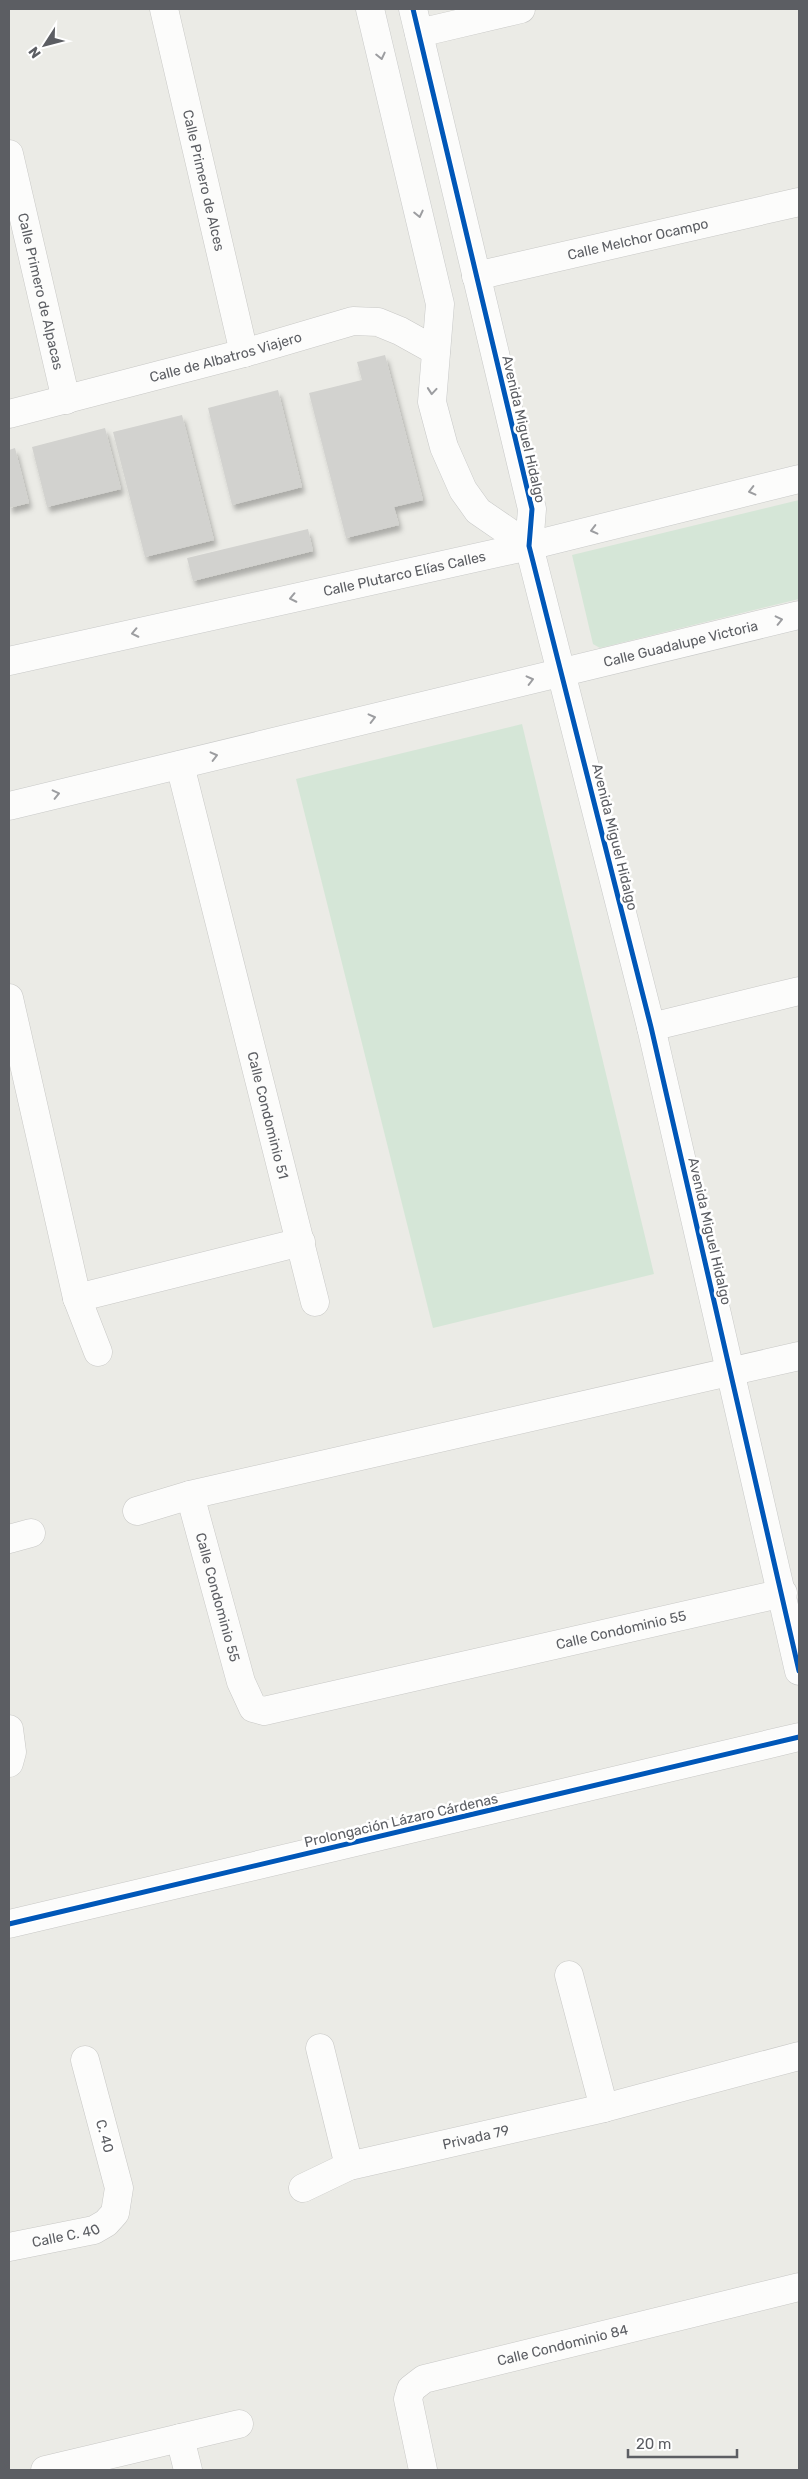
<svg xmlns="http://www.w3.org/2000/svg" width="808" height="2479" font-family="Rubik,sans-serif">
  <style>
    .green { fill: #d5e6d7 }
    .building { fill: #d2d2cf; filter: url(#shadow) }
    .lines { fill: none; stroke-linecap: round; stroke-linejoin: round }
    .street-casing { stroke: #c8c8c6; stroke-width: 29 }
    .secondary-casing { stroke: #c8c9c8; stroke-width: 29 }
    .street { stroke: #fcfcfb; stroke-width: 28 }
    .secondary { stroke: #fcfcfb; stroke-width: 28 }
    .cycleway-casing { stroke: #fff; stroke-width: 8 }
    .cycleway { stroke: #0057b8; stroke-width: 5 }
    .oneway { stroke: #9c9da0 }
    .labels { text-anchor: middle; stroke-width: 5; stroke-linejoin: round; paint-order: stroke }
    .street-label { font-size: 14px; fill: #5c5e63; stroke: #fff }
  </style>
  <defs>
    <filter id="shadow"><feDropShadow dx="3" dy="5.5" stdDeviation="2.5" flood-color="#0004"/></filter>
  </defs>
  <rect width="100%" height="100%" fill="#ebebe6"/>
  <path class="green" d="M799 500V599L600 648 593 644 572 555Z
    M522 724 654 1274 433 1328 296 779Z"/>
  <path class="building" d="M385 355 423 500 394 507 399 525 346 538 309 393 362 380 357 362Z
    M278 390 302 487 232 505 208 408Z
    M182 415 214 540 145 557 113 432Z
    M105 428 121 489 47 507 32 447Z
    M15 448 29 503 9 508V450Z
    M308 529 313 551 193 581 187 558Z"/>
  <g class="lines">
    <defs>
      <g id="street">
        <path id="s1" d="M164 9 244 353"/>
        <path d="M419 33 521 9"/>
        <path id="s2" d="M9 154 66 400"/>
        <path id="s3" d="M476 276 799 202"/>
        <path id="s4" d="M9 414 244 353 353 321 378 322 400 331 436 351"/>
        <path id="s5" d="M180 765 315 1302"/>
        <path d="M9 998 77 1298 98 1352"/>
        <path d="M651 1027 799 991"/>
        <path d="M77 1298 301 1242"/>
        <path id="s6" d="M190 1495 241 1682 253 1708 264 1711 783 1593"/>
        <path d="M137 1511 190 1495 799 1356"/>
        <path d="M9 1539 31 1533"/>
        <path d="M9 1729 12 1752 9 1763"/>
        <path d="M9 1924 799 1737"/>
        <path d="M569 1975 604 2108"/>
        <path d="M320 2048 349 2166"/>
        <path id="s7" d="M303 2188 349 2166 604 2108 799 2056"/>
        <path id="s8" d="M9 2247 94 2230 106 2223 115 2213 119 2188 85 2060"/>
        <path d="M180 2438 188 2470"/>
        <path d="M45 2470 239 2424"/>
        <path id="s9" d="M423 2470 408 2399 411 2389 424 2379 799 2287"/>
      </g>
      <g id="secondary">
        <path d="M370 9 440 304 432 402 444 447 463 490 478 511 529 546"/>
        <path d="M413 9 532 509 529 546 651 1027 799 1671"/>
        <path id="s10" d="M9 661 529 546 799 479"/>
        <path id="s11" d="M9 806 799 615"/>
      </g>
    </defs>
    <use href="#street" class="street-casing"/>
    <use href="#secondary" class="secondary-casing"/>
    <use href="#street" class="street"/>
    <use href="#secondary" class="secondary"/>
    <defs>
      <path id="cycleway" d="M413 9 532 509 529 546 651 1027 799 1671
        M9 1924 799 1737"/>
    </defs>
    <use href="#cycleway" class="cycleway-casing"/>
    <use href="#cycleway" class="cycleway"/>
  </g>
  <defs><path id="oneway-chevron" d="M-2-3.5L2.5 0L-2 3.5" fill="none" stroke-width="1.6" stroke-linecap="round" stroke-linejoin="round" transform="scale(1.25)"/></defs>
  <g class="oneway">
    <use href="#oneway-chevron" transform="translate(381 56) rotate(77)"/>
    <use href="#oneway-chevron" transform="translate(419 214) rotate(77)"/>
    <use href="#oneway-chevron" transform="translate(432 391) rotate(95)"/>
    <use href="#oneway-chevron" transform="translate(752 491) rotate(166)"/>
    <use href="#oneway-chevron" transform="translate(594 530) rotate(166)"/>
    <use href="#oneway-chevron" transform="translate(293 598) rotate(168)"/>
    <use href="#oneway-chevron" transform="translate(779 620) rotate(-13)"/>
    <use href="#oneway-chevron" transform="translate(135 633) rotate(168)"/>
    <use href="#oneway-chevron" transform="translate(530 680) rotate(-14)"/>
    <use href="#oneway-chevron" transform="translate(372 718) rotate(-14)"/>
    <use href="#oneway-chevron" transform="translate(214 756) rotate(-14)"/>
    <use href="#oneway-chevron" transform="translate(56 794) rotate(-13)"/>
  </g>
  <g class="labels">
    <g class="street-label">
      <text dy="5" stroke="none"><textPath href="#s1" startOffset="176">Calle Primero de Alces</textPath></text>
      <text dy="5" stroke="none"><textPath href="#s3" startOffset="166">Calle Melchor Ocampo</textPath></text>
      <text dy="5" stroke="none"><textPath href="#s2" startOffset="141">Calle Primero de Alpacas</textPath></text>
      <text dy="5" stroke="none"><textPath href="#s4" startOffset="224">Calle de Albatros Viajero</textPath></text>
      <text transform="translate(524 429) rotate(77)" y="5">Avenida Miguel Hidalgo</text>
      <text dy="5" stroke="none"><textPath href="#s10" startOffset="405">Calle Plutarco Elías Calles</textPath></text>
      <text dy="5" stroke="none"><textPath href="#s11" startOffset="691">Calle Guadalupe Victoria</textPath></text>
      <text transform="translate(615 837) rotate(76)" y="5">Avenida Miguel Hidalgo</text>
      <text dy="5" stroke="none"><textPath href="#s5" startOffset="361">Calle Condominio 51</textPath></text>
      <text transform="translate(710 1231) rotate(77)" y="5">Avenida Miguel Hidalgo</text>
      <text dy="5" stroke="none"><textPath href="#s6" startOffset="106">Calle Condominio 55</textPath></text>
      <text dy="5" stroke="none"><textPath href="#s6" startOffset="600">Calle Condominio 55</textPath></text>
      <text transform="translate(401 1820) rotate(-13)" y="5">Prolongación Lázaro Cárdenas</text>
      <text transform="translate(105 2136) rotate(75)" y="5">C. 40</text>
      <text dy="5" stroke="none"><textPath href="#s7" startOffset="181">Privada 79</textPath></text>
      <text dy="5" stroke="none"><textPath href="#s8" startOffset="58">Calle C. 40</textPath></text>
      <text dy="5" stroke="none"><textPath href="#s9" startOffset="242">Calle Condominio 84</textPath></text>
    </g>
  </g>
  <rect width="808" height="2479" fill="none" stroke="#5c5e63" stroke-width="20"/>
  <g transform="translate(45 45) rotate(234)" stroke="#ffffff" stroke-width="4" paint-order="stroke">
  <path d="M0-4L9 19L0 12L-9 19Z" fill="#5c5e63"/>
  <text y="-8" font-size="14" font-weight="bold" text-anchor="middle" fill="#5c5e63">N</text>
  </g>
  <path d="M628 2449v8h109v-8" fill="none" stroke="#5c5e63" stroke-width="2.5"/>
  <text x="636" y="2449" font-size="15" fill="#5c5e63" stroke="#ffffff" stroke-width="4" paint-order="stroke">20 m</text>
</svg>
